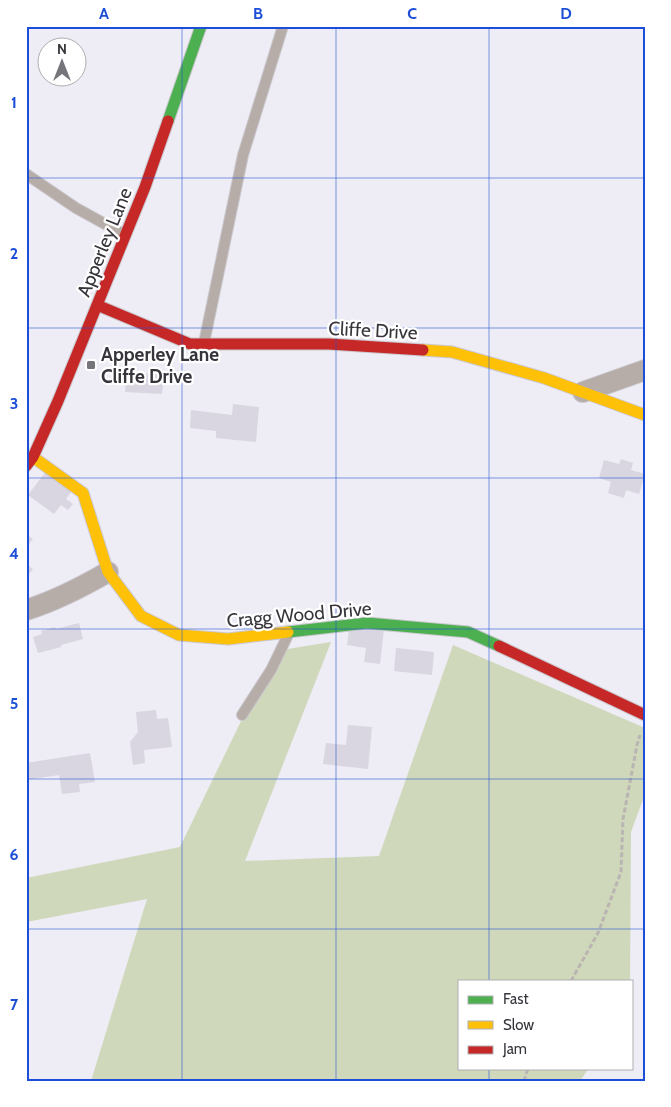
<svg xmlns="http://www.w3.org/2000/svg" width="671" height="1107" font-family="Cabin,sans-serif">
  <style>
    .green { fill: #cfd8ba }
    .building { fill: #d9d5e1 }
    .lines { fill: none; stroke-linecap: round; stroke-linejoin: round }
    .lane-casing { stroke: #cac8ce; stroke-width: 12 }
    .street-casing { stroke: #cac8ce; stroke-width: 22 }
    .fast-casing { stroke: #cac8ce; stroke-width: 13 }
    .slow-casing { stroke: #cac8ce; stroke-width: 13 }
    .jam-casing { stroke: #cac8ce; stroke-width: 13 }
    .path { stroke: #bab4b2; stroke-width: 3; stroke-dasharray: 5 2.5; stroke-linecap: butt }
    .lane { stroke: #b7ada8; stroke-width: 10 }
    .street { stroke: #b7ada8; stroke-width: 20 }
    .fast { stroke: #4caf50; stroke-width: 11 }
    .slow { stroke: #ffc107; stroke-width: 11 }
    .jam { stroke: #c62828; stroke-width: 11 }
    .grid { fill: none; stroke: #1d4ed8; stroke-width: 1; stroke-opacity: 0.55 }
    .poi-dot { fill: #77757c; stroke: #fff; stroke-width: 2 }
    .labels { text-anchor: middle; stroke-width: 4.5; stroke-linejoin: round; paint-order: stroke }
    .street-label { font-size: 19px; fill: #37353b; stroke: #fff }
    .poi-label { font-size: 19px; font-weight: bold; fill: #37353b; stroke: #fff; text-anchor: start }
    .neatline { fill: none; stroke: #1d4ed8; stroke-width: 2 }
    .grid-label { font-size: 16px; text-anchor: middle; font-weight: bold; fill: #1d4ed8 }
  </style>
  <rect width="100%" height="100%" fill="#eeecf4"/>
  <path class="green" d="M331 642 245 861 379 856 453 645 645 728V794L631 832 630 981H460V1068H589L580 1081H91L147 899 26 922V878L180 847 275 651Z"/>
  <path class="building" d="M126 372 164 375 162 394 125 392Z
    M233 404 259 407 256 442 216 438V431L190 428 191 410 232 415Z
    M621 459 633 463 631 470 645 474 639 494 626 490 624 498 608 493 611 482 599 478 604 460 619 464Z
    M47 470 71 492 66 499 73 504 68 510 61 505 54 514 28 495Z
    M26 534 33 539 26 547Z
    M26 564 33 569 26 578Z
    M79 623 83 639 61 645V647L38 653 33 637 42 634 41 631 55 627 56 629Z
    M384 629 380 664 364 662 366 648 347 645 349 630Z
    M396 648 434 652 432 675 394 671Z
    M156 710 157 719 168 718 172 747 144 750 145 763 133 765 130 742 138 732 136 712Z
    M348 725 372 727 368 769 323 764 326 743 346 745Z
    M90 753 95 782 79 784 80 792 62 794 59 775 26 780V763Z"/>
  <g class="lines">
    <defs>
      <path id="lane" d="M26 174 76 208 125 235
        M204 343 243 155 283 26
        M242 715 271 670 288 635"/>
      <path id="street" d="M583 392 645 370
        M26 610C55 601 82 587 108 572"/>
      <path id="fast" d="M168 121 201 26
        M288 632 367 623 468 632 499 646"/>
      <path id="slow" d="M423 350 452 352 544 378 645 415
        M33 457 83 493 108 572 141 616 179 635 228 639 288 632"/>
      <path id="jam" d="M97 305 190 344H329L423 350
        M26 466 33 457 58 401 145 187 168 121
        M499 646 645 715"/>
    </defs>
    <use href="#lane" class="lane-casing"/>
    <use href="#street" class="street-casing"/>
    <use href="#fast" class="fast-casing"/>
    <use href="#slow" class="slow-casing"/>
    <use href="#jam" class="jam-casing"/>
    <path class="path" d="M571 981 598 933 621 872 623 819 637 745 640 735
      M524 1081 528 1068"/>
    <use href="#lane" class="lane"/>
    <use href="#street" class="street"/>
    <use href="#fast" class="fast"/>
    <use href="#slow" class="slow"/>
    <use href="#jam" class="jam"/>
  </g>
  <path class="grid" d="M182 26V1081M336 26V1081M489 26V981M26 178H645M26 328H645M26 478H645M26 629H645M26 779H645M26 929H645M489 1068V1081"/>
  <rect class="poi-dot" x="86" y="360" width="10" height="10" rx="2.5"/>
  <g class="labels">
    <g class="street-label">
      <text transform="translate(104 242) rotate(-68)" y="7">Apperley Lane</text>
      <text transform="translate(373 330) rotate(3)" y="7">Cliffe Drive</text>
      <text transform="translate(299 614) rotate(-5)" y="7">Cragg Wood Drive</text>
    </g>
    <g class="poi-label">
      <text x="101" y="361">Apperley Lane<tspan x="101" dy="22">Cliffe Drive</tspan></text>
    </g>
  </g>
  <rect width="671" height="1107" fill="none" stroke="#ffffff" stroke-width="55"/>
  <rect x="458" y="980" width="175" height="90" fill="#ffffff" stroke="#afaeb1"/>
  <rect x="468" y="996" width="25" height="8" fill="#4caf50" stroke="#afaeb1"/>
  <text x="503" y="1004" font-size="15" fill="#37353b">Fast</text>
  <rect x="468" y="1021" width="25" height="8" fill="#ffc107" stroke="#afaeb1"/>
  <text x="503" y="1030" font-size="15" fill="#37353b">Slow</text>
  <rect x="468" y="1046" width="25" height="8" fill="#c62828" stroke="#afaeb1"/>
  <text x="503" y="1054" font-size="15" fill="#37353b">Jam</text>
  <g transform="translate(62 62)"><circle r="24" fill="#ffffff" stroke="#afaeb1"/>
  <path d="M0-4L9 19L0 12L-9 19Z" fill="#77757c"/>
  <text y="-8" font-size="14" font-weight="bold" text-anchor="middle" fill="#37353b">N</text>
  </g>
  <rect x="28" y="28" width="616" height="1052" class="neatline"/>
  <g class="grid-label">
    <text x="104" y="19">A</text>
    <text x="258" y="19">B</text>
    <text x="412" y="19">C</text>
    <text x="566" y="19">D</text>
    <text x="14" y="108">1</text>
    <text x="14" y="259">2</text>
    <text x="14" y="409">3</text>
    <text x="14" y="559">4</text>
    <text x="14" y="709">5</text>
    <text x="14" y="860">6</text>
    <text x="14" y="1010">7</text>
  </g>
</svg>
